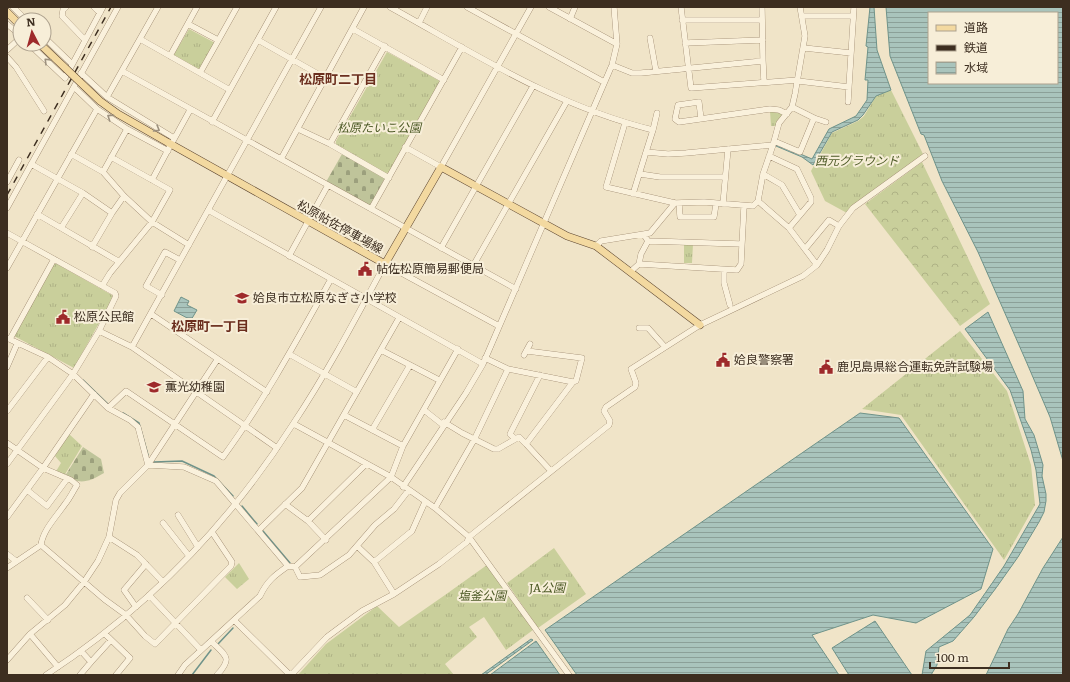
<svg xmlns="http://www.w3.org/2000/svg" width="1070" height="682" font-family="Literata,'Noto Sans JP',serif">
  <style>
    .grass { fill: url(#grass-tufts) }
    .forest { fill: url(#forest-crowns) }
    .cemetery { fill: url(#cemetery-stones) }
    .water { fill: url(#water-rules); stroke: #6f938a; fill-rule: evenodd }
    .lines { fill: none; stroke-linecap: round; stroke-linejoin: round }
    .stream { stroke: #6f938a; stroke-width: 1.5 }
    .minor-casing { stroke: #8d765c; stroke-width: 6 }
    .major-casing { stroke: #5b4430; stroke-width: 8 }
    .minor { stroke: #faf1dc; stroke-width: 5.5 }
    .major { stroke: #f3d9a0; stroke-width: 7 }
    .rail { stroke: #3d2e20; stroke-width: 1.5; stroke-dasharray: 7 7; stroke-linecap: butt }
    .major-bridge-casing { stroke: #5b4430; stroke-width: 8; stroke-linecap: butt }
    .major-bridge { stroke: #f3d9a0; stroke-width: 7 }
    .oneway { stroke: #9c907e }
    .labels { text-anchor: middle; stroke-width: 4; stroke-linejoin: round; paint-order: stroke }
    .park-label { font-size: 12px; font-style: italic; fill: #4d5a26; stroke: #f7eed8 }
    .street-label { font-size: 12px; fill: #3d2e20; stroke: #f7eed8 }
    .poi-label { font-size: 12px; fill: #3d2e20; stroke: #f7eed8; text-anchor: start }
    .neighbourhood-label { font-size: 13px; font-weight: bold; fill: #6b2e1e; stroke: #f7eed8 }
  </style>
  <defs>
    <pattern id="grass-tufts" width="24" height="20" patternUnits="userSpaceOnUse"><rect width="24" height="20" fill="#c9cf9b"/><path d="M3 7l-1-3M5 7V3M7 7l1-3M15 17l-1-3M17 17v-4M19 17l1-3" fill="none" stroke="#aeb285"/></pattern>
    <pattern id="forest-crowns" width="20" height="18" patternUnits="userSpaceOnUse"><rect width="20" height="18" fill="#c9cf9b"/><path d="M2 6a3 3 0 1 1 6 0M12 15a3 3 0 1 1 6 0" fill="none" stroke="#aeb285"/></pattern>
    <pattern id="cemetery-stones" width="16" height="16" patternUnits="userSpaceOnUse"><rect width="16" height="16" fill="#bfc49a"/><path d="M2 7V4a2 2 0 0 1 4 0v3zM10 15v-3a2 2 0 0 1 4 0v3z" fill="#9ca07d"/></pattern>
    <pattern id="water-rules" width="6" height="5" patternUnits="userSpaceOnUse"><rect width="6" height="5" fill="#a9c4bc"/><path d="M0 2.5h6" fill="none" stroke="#8ba098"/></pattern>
  </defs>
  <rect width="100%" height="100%" fill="#f0e4c8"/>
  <path class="grass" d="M189 29 215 43 199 70 173 56Z
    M387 52 440 81 389 172 385 174 336 146V141Z
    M891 90 923 154 847 213 825 201 811 171 832 133 858 121 864 116 876 96Z
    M770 111 781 113 783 116 776 126H771Z
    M684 244H693L692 263H684Z
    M54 264H57L112 295 113 298 74 368 14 336Z
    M960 331 1007 391 1031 465 1035 505 1004 560 901 415 862 409Z
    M69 434 82 446 64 476 55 473 61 463 55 456Z
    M554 548 586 594 538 628 507 583Z
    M239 563 249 579 237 589 225 577Z
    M487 565 533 630 506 650 484 617 469 627 477 637 445 664 454 675H298L326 644 377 606 399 627 445 595 448 599 445 595Z"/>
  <path class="forest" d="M922 162 990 304 960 326 865 204Z"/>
  <path class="cemetery" d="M342 154 385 178 370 206 326 182Z
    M83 447 101 459 104 473C89 482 80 485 65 476Z"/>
  <path class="water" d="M870 7H874L877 50 891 90 876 96 863 115 858 120 832 132 813 165 802 157 776 146 777 144 812 159 829 129 856 116 867 100 868 80H865L868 47 866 46Z
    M886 7H1063V461L1050 417 1026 361 978 252 942 181 924 135 921 134 890 56ZM929 13H1057V83H929Z
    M181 297 189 301 187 305 197 310 191 320 174 311Z
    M988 312 1023 391 1025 419 1034 435 1043 465 1042 476 1046 494V501L1044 512 1039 522 1018 557 996 588 974 617 953 641 939 647 937 665 931 675H922L926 651 970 615 1004 566 1040 504 1036 470 1031 450 1010 390 965 329Z
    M860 413 899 418 993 549 981 589 916 623 873 615 812 635 839 675H577L545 630Z
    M1063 537V675H986L1008 629 1018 614 1043 568Z
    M875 621 912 675H849L832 648Z
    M531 639 533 640 485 675H481Z
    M536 641 560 675H490Z"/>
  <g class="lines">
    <path class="stream" d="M83 380 109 405
      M123 413 139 423 148 455
      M154 462 182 461 214 476 233 496
      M242 506 257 524
      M263 531 290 563
      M218 644 233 628
      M192 675 211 650"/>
    <defs>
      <path id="minor" d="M13 7 26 20
        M66 7 63 10 62 16 85 40
        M94 7 100 13
        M390 7C477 55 555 106 653 130L646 152 668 154 686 153 773 145 779 123 792 107 795 94 805 36 800 7
        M467 7 604 82
        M549 7 617 44
        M681 7 691 88 798 80
        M803 16H853
        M570 19 575 7
        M682 20H762
        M419 23 427 7
        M7 24 20 35
        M188 24 218 40
        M353 29 444 80
        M44 37 72 64
        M650 38 656 71
        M140 39 230 90
        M258 40 325 78
        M685 43 763 40
        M29 44 65 78 103 7
        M804 48 851 53
        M7 50 20 38
        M170 56 197 7
        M7 57 16 67 44 111
        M763 61 764 82
        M612 65 632 73H641L763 61 762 7
        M122 71 516 289
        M81 73 107 97 174 138
        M200 73 237 7
        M798 81 849 87
        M74 87 97 109 127 129 168 151
        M107 97 158 7
        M848 102 854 7
        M814 118 826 122
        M701 119 699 102 678 105 675 119 679 122 770 109 779 110 787 114
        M212 122 276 7
        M625 123 606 187 675 203 704 202 753 206 758 201 763 174 773 145
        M298 129 330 144 389 178
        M653 130 657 113
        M173 141 190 110
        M774 141 800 152 814 118 792 107
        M330 144 385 46
        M405 147 441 167 531 7
        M71 154 103 172 124 196 152 222 189 245
        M769 156 797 169 811 198V202L789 228
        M281 159 364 7
        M31 164 83 193 112 213
        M103 172 127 129
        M640 174 660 177H725
        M763 174 782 185 800 215
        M152 180 169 148
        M7 182 19 160
        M633 194 646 152
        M758 201 789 228 817 265
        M679 203 680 217H714L716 204
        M723 204 728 149
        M7 208 118 7
        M371 209 462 47
        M208 210 483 364
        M37 214 118 261
        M61 228 83 193
        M7 233 115 293 116 296 99 331 73 374 7 464
        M644 235 648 241 741 244
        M596 246 601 241 650 233 675 203
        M92 247 112 213 124 196
        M441 248 533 86
        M805 249 829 220 839 226
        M289 256 328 185
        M639 264 641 254 648 241
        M473 266 567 101
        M7 268 97 109
        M724 270V283L730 305
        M630 272 639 264 737 270 741 264 744 206
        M102 286 110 273 152 222 170 190 111 157
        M162 295 146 286 165 252 180 260
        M151 314 267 392
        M639 328H648L665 347
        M99 331 132 347 277 448
        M7 338 48 357 73 374 108 408 130 420 138 427 148 465
        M10 339 54 259
        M132 347 321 7
        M381 350 439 380
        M527 351 582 358 576 381 573 382
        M289 354 357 392
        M524 355 530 344
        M7 367 17 344
        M108 408 126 391 223 457C264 401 297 340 331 279
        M424 410 443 425
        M7 411 48 357
        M344 415 403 446
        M444 422 462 433 494 449H498L519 437 526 444 573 382 508 369 485 358
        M294 424 391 477 435 508 469 537 569 675
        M372 430 410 365
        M515 439 510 434 540 375
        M7 443 43 468 71 480 77 485C73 491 70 498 65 504 56 517 43 530 41 545
        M526 444 551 471
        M148 465 184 467 216 481 288 566 295 567 391 477 403 446 458 349
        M403 487 466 393 483 364 612 65 617 44 614 7
        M27 490 47 506 67 479
        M285 504 308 521 326 540
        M435 508 474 440 508 369
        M178 515 198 547
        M7 517 43 468 94 394
        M308 521 366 464
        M163 523 189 556
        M259 530 302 488 399 318
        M109 537 137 555 163 582
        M357 546 374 562 412 531 425 502
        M7 554 16 561
        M374 562 394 594
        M295 567 300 577 320 575 349 555 375 525 394 509 408 491
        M7 568 41 545 104 599 126 615 145 636 155 644 231 566 232 562 212 532
        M149 595 201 650
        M27 598 48 620
        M136 607 124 590 146 564
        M234 620 290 675
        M104 633 130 658 116 675
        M30 634 58 667
        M212 642C226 656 233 658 217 675
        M7 660 30 634 65 605 84 582 98 561 109 537 116 500 120 493 148 465 217 360
        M91 662 111 640
        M46 675C145 610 229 524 293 424 327 373 356 318 385 264L499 326
        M80 675 91 662 81 651
        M178 675 185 665 260 596C267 581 275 575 288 566
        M291 675 327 637 362 611 394 594 439 564 467 542 469 537 609 425 610 421 604 411 606 407 635 387 636 383 631 369 700 325 803 276 817 265 827 250 839 226 853 208 925 156"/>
      <path id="major" d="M7 12 20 25
        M167 142 385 264 441 167 567 236 596 246 700 325"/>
    </defs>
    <use href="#minor" class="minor-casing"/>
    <use href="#major" class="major-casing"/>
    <use href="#minor" class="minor"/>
    <use href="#major" class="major"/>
    <path class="rail" d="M7 195 111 7"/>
    <defs>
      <path id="major-bridge" d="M40 44 100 101 118 114 167 142"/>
    </defs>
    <use href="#major-bridge" class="major-bridge-casing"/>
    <use href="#major-bridge" class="major-bridge"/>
  </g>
  <defs><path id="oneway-chevron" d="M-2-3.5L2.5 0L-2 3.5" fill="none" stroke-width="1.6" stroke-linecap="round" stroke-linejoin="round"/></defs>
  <g class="oneway">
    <use href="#oneway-chevron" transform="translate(47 61) rotate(-136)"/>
    <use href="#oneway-chevron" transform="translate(110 117) rotate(-146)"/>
    <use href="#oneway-chevron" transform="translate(157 129) rotate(30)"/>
  </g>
  <defs>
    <symbol id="civic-bare" viewBox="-9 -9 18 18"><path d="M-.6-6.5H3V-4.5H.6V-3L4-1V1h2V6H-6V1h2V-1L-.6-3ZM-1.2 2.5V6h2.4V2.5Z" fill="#9e2a2b" stroke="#f7eed8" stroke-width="2.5" paint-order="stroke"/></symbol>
    <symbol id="school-bare" viewBox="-9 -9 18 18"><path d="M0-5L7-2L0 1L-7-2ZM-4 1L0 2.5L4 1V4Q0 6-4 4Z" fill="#9e2a2b" stroke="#f7eed8" stroke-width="2.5" paint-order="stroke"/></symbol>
  </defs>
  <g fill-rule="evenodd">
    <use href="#civic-bare" x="355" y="259" width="20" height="20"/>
    <use href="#school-bare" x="232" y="288" width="20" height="20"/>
    <use href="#civic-bare" x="53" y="307" width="20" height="20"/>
    <use href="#civic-bare" x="713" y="350" width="20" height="20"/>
    <use href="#civic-bare" x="816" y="357" width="20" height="20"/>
    <use href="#school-bare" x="144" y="377" width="20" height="20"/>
  </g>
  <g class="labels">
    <g class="park-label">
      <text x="379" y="132">松原たいこ公園</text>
      <text x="857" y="165">西元グラウンド</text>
      <text x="547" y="592">JA公園</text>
      <text x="482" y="600">塩釜公園</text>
    </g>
    <g class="street-label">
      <text transform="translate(340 227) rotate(29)" y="4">松原帖佐停車場線</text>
    </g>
    <g class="poi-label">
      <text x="376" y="273">帖佐松原簡易郵便局</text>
      <text x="253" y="302">姶良市立松原なぎさ小学校</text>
      <text x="74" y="321">松原公民館</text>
      <text x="734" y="364">姶良警察署</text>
      <text x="837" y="371">鹿児島県総合運転免許試験場</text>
      <text x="165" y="391">薫光幼稚園</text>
    </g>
    <g class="neighbourhood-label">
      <text x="338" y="84">松原町二丁目</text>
      <text x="210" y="331">松原町一丁目</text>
    </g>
  </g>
  <rect width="1070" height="682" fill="none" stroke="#3d2e20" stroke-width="16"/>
  <rect x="928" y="12" width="130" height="72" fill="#f7eed8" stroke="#ada18e"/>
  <rect x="936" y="25" width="20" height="6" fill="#f3d9a0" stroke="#ada18e"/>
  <text x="964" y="32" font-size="12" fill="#3d2e20">道路</text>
  <rect x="936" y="45" width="20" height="6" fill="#3d2e20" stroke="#ada18e"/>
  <text x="964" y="52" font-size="12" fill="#3d2e20">鉄道</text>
  <rect x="936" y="62" width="20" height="12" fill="url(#water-rules)" stroke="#ada18e"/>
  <text x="964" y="72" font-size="12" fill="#3d2e20">水域</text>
  <g transform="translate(32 32) rotate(354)"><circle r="19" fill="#f7eed8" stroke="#ada18e"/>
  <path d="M0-3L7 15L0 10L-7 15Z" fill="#9e2a2b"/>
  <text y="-6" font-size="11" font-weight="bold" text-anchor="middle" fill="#3d2e20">N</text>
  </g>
  <path d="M930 662v6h79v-6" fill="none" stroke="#3d2e20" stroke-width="2"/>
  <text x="936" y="662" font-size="12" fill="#3d2e20" stroke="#f7eed8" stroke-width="3" paint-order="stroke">100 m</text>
</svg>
